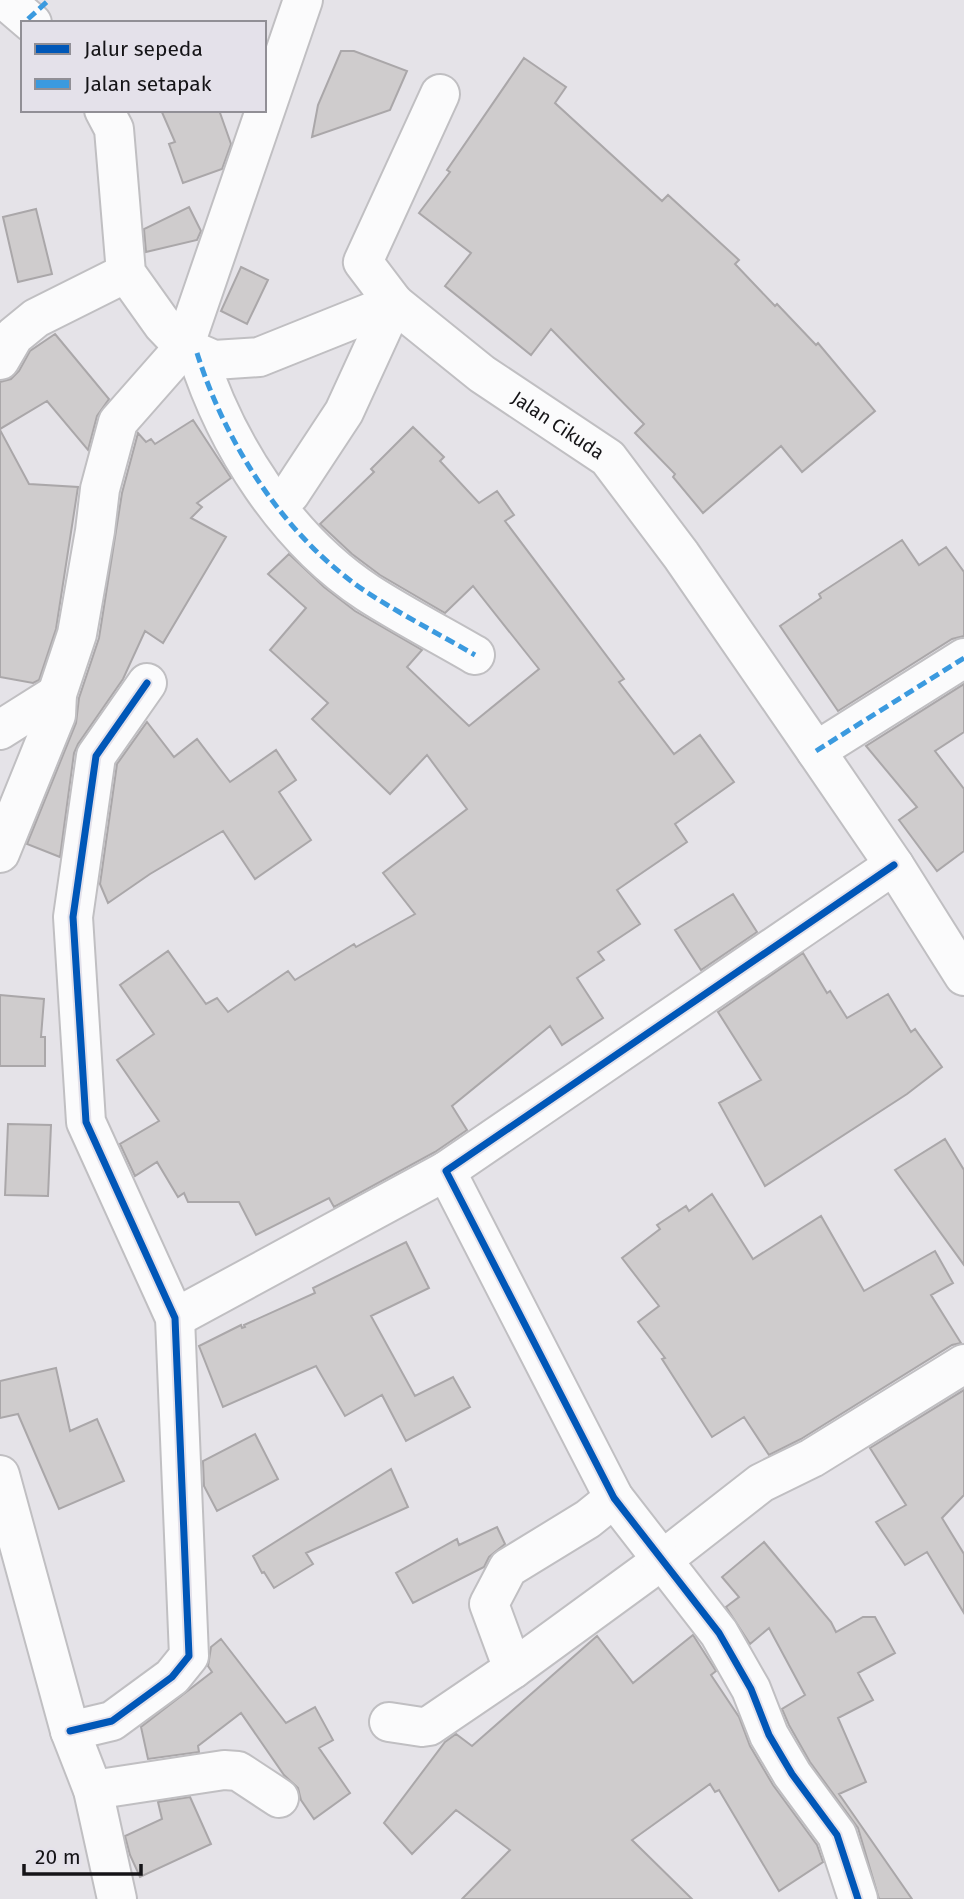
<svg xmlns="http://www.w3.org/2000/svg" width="964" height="1899" font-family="'Fira Sans',sans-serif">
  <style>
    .building { fill: #cfcccd; stroke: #aaa7a9; stroke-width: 2 }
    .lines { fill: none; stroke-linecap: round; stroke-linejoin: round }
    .minor-casing { stroke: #c0bfc2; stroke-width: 42 }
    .minor { stroke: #fbfbfc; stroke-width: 38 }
    .quiet { stroke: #3b9adf; stroke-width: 5; stroke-dasharray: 10 5; stroke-linecap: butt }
    .cycleway-casing { stroke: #e4e1ea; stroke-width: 11 }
    .cycleway { stroke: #0057b8; stroke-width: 7 }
    .labels { text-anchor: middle; stroke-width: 5; stroke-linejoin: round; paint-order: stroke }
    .street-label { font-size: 19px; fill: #151417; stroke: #e4e1ea }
  </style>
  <rect width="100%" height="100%" fill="#e5e3e8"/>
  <path class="building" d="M341 51H354L407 71 390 110 312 137 318 105Z
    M524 58 566 87 555 103 662 201 668 195 739 260 735 264 775 306 777 304 816 345 818 343 875 411 802 472 781 446 703 513 673 477 675 474 635 433 644 424 551 329 531 355 445 286 471 253 419 213 450 172 447 170Z
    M161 110H219L231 144 222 169 183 183 169 144 175 142Z
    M189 207 201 231 197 240 146 252 144 229Z
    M36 209 52 274 18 282 3 217Z
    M241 267 268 280 247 324 221 311Z
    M55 334 109 399 97 416 88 450 47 401 0 429V382L11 379 19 371 30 351Z
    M193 420 231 478 197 503 202 507 191 518 226 537 163 643 145 631 123 679 78 744 74 753 60 857 27 844 76 723 79 698 99 638 122 493 138 433 146 442 151 439 155 444Z
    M413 427 444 457 440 461 479 503 497 491 514 515 505 521 624 679 619 682 674 754 700 735 734 782 675 824 687 842 617 890 640 924 598 952 604 960 577 978 603 1018 562 1045 550 1026 452 1106 467 1130 435 1152 334 1207 329 1198 256 1235 239 1202H188L184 1193 178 1197 157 1162 135 1176 120 1144 159 1121 117 1060 154 1034 120 985 168 951 206 1004 217 998 228 1012 288 971 295 980 354 944 356 947 415 914 383 873 467 809 427 755 390 794 312 719 328 703 270 650 306 608 268 574 289 554 324 587 355 611 422 650 407 667 469 726 539 669 473 586 445 613 380 575 352 554 320 524 374 472 371 469Z
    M0 430 29 484 78 487 56 629 39 680 33 683 0 677Z
    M902 540 919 565 946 547 964 572V636L952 639 838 711 780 626 821 598 819 594Z
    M964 684V732L935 751 964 789V851L937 871 899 820 917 807 866 746Z
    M147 722 174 757 197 739 230 782 276 750 296 780 279 792 311 840 255 879 223 831 150 874 108 903 100 884 117 764Z
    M733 894 757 932 701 970 675 930Z
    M803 953 827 993 830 991 847 1018 888 994 911 1032 915 1029 942 1067 907 1094 765 1186 719 1103 761 1080 718 1012Z
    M0 995 44 999 41 1037H45V1066H0Z
    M8 1124 51 1125 48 1196 5 1195Z
    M945 1139 964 1170V1265L895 1170Z
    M712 1194 753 1259 821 1216 864 1291 935 1251 953 1283 931 1295 961 1343 952 1345 801 1439 769 1455 744 1417 712 1437 662 1359 665 1358 638 1322 659 1306 622 1258 660 1229 657 1225 686 1206 689 1211Z
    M406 1242 429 1288 371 1316 415 1396 453 1377 470 1407 406 1441 382 1395 345 1416 316 1366 223 1407 199 1346 241 1325 242 1328 245 1327 244 1325 315 1293 313 1288Z
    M56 1368 70 1431 97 1419 124 1481 59 1509 18 1414 0 1418V1381Z
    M964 1390V1495L942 1518 964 1554V1613L927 1552 905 1565 876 1522 906 1505 870 1448Z
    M255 1434 278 1479 217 1511 204 1486 203 1461Z
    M391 1469 408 1507 306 1553 313 1564 274 1588 264 1572 262 1573 253 1556Z
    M497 1527 505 1544 489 1557 484 1567 413 1603 396 1573 457 1539 459 1545Z
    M764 1542 831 1622 836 1632 863 1617H875L895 1653 858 1673 873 1700 838 1718 866 1782 839 1794 912 1899H879L858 1828 810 1762 789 1725 782 1709 805 1695 769 1628 750 1644 726 1607 739 1597 722 1577Z
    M693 1635 716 1671 711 1675 739 1717 750 1746 773 1785 817 1845 823 1862 779 1891 719 1790 715 1792 710 1784 632 1840 692 1899H462L510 1850 456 1810 412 1854 384 1823 445 1742 456 1734 472 1746 597 1636 633 1683Z
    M221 1639 286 1723 315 1707 333 1740 319 1748 350 1793 314 1819 301 1800 298 1788 284 1775 241 1713 198 1746 199 1752 148 1759 141 1727 212 1672 208 1666 211 1647Z
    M190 1797 211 1844 140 1877 130 1855 125 1836 162 1819 158 1802Z"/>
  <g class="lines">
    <defs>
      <g id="minor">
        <path d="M5 0 32 23"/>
        <path id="s1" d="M440 94 363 262 394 303 482 374 608 458 681 555 816 751 894 865 964 976"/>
        <path d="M104 110 114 129 126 273 163 325 184 347 214 360 259 357 394 303"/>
        <path d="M197 353C226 445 286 539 368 593 402 615 439 634 475 655"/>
        <path d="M0 360 14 336 36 318 126 273"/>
        <path d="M290 494 344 412 394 303"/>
        <path d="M0 730 57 694"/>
        <path d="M816 751 964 658"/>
        <path d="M0 853 56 715 57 694 77 634 95 531 100 489 118 422 184 347 303 0"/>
        <path d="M175 1318 446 1171"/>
        <path d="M0 1475 70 1731 93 1790 117 1899"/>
        <path d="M513 1669 489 1604 508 1568 588 1519 614 1498"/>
        <path d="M389 1722 422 1727 429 1726 513 1669 661 1561 761 1483 812 1458 964 1364"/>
        <path d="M70 1731 112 1721 172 1677 189 1656 175 1318 86 1122 73 917 96 756 147 683"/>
        <path d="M93 1790 224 1770 238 1771 279 1798"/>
        <path d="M858 1899 837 1835 792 1774 769 1735 751 1689 719 1633 614 1498 446 1171 894 865"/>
      </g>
    </defs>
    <use href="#minor" class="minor-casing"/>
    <use href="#minor" class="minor"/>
    <path class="quiet" d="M28 19 49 0
      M197 353C226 445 286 539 368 593 402 615 439 634 475 655
      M816 751 964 658"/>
    <defs>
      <path id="cycleway" d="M70 1731 112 1721 172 1677 189 1656 175 1318 86 1122 73 917 96 756 147 683
        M858 1899 837 1835 792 1774 769 1735 751 1689 719 1633 614 1498 446 1171 894 865"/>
    </defs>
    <use href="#cycleway" class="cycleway-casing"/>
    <use href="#cycleway" class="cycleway"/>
  </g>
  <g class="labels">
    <g class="street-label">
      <text dy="7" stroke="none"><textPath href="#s1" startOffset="441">Jalan Cikuda</textPath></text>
    </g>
  </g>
  <rect x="21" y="21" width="245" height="91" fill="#e4e1ea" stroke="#918f96" stroke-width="2"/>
  <rect x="35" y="44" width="35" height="10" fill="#0057b8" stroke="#918f96" stroke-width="2"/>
  <text x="84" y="56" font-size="21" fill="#151417">Jalur sepeda</text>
  <rect x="35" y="79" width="35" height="10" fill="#3b9adf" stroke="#918f96" stroke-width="2"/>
  <text x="84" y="91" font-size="21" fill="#151417">Jalan setapak</text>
  <path d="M24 1864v10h117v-10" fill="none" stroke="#151417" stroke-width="3.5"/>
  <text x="35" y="1864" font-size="21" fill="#151417" stroke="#e4e1ea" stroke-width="5" paint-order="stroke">20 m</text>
</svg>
